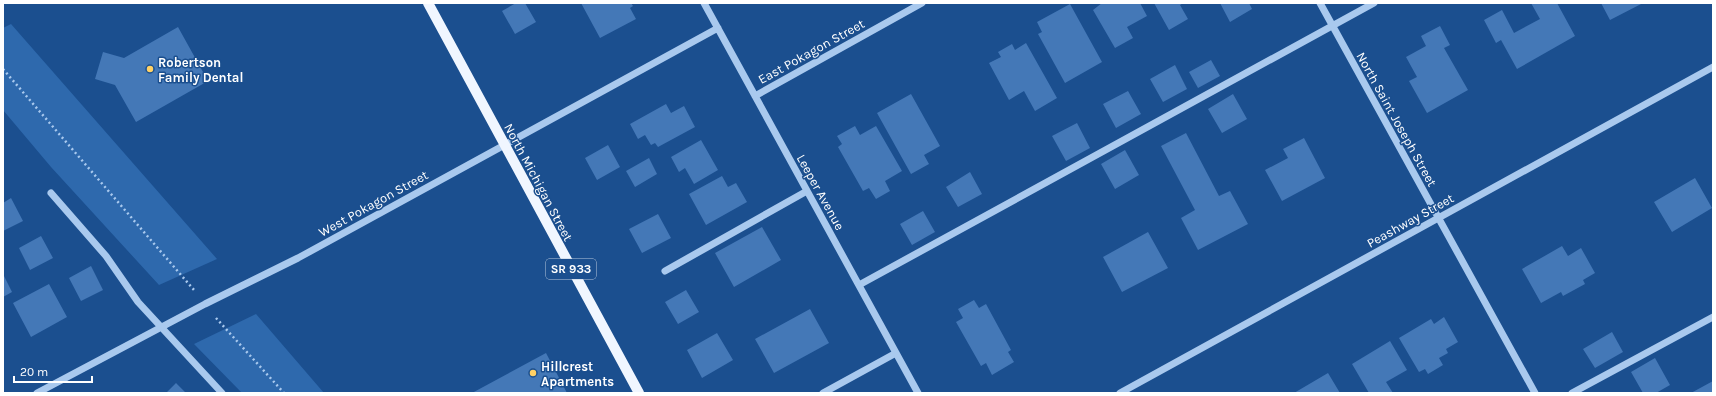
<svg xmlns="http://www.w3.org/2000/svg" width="1716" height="396" font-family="Karla,sans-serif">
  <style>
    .green { fill: #2e69ad }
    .building { fill: #4478b7 }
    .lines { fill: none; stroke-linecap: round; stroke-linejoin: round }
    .path { stroke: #a9c9ee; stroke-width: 2.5; stroke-dasharray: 2 3; stroke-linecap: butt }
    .minor { stroke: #a9c9ee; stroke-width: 7 }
    .major { stroke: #f0f6ff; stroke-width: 10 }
    .poi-dot { fill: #ffd166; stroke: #1b4f8f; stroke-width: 1.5 }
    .labels { text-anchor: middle; stroke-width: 3; stroke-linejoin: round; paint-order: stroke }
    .shield { fill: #1b4f8f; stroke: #bbcadd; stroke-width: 1 }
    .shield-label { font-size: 12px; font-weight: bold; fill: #fff }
    .street-label { font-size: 13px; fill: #fff; stroke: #1b4f8f }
    .poi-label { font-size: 13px; font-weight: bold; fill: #fff; stroke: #1b4f8f; text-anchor: start }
  </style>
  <rect width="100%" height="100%" fill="#1b4f8f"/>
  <path class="green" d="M11 24 217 259 159 285 51 167 3 110V28Z
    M256 314 324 393H242L194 344Z"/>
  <path class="building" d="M516 3H525L536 22 515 34 502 11Z
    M581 3H631L633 6 630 8 636 19 600 38Z
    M1102 3H1140L1147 16 1127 27 1133 38 1115 48 1093 10Z
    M1154 3H1183L1180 5 1188 19 1169 30Z
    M1220 3H1249L1252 9 1230 22Z
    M1531 3H1557L1575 36 1517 69 1501 40 1496 43 1484 20 1502 10 1514 33 1540 19Z
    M1601 3H1643L1610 20Z
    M1070 4 1102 62 1065 83 1038 34 1042 32 1037 22Z
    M1440 26 1450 45 1444 48 1468 90 1427 113 1409 81 1417 77 1406 57 1426 46 1421 36Z
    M178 27 208 81 136 122 115 85 95 79 103 52 124 58Z
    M1026 43 1057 98 1035 111 1024 91 1009 100 989 63 1001 57 998 52 1012 44 1015 50Z
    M1211 60 1220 76 1198 88 1189 72Z
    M1175 65 1187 89 1163 102 1150 79Z
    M1128 91 1141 114 1116 128 1103 104Z
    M911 94 940 146 924 155 929 164 911 174 877 113Z
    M1233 94 1247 119 1222 133 1208 109Z
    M666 104 671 113 684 106 695 127 658 147 655 143 651 145 645 135 638 139 630 124Z
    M1077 123 1090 148 1066 161 1052 136Z
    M855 126 860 135 876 126 902 171 885 181 890 191 876 199 869 188 863 191 838 147 842 144 837 136Z
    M1186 133 1219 196 1230 191 1248 224 1198 250 1181 218 1195 210 1161 146Z
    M1304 138 1325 178 1282 201 1265 170 1288 158 1283 149Z
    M701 140 718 170 694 184 685 168 679 172 671 157Z
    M608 145 620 167 597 180 585 158Z
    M1125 150 1139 175 1115 189 1101 164Z
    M649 158 657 174 635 187 626 171Z
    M970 172 982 194 958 207 946 187Z
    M722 176 728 187 736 183 747 202 706 225 689 194Z
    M1695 178 1712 208 1672 232 1654 202Z
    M11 198 23 221 3 231V203Z
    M923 211 935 232 912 245 900 224Z
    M658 214 671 238 642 253 629 229Z
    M762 227 781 260 734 287 715 253Z
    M1148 232 1168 268 1122 292 1103 257Z
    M41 236 53 258 30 270 19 248Z
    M1562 246 1568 256 1581 248 1595 273 1583 280 1585 284 1563 296 1561 292 1541 303 1522 269Z
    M91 266 103 290 81 301 69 278Z
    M3 274 12 292 3 297Z
    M49 284 67 317 31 337 13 303Z
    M686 290 699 312 678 324 665 302Z
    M974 300 979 308 986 304 1011 350 1008 352 1014 362 992 375 986 363 981 366 956 322 963 318 958 309Z
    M810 309 829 343 774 373 755 339Z
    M1444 317 1458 342 1446 349 1448 353 1439 358 1443 365 1428 374 1425 369 1419 372 1399 338 1431 319 1434 324Z
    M1612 332 1623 352 1595 368 1583 349Z
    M717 333 733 360 702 378 687 350Z
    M1390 341 1407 370 1386 382 1393 393H1369L1352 364Z
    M546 353 567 393H472Z
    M1655 358 1670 385 1656 393H1643L1631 372Z
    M1328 373 1340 393H1294Z
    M1713 381V393H1691Z
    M176 383 186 393H166Z"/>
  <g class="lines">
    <path class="path" d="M3 69 194 290
      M216 318 284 393"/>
    <path class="minor" d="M704 3 918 393
      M1320 3 1535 393
      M755 96 922 3
      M51 193 106 256 138 302 222 393
      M665 271 807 191
      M859 285 1374 3
      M37 393 205 304 298 258 718 28
      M823 393 896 353
      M1120 393 1713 67
      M1572 393 1713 317"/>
    <path class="major" d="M428 3 639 393"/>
  </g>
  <g class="poi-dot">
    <circle cx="150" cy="69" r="4"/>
    <circle cx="533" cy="373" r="4"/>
  </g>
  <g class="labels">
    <rect class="shield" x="546" y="259" width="50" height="20" rx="3"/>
    <g class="shield-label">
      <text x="571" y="273">SR 933</text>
    </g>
    <g class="street-label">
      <text transform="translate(811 51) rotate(-29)" y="5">East Pokagon Street</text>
      <text transform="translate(1397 119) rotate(61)" y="5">North Saint Joseph Street</text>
      <text transform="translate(539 182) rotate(62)" y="5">North Michigan Street</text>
      <text transform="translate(821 192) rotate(61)" y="5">Leeper Avenue</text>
      <text transform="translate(373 203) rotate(-29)" y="5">West Pokagon Street</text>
      <text transform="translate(1410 220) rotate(-29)" y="5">Peashway Street</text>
    </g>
    <g class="poi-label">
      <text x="158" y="67">Robertson<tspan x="158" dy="15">Family Dental</tspan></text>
      <text x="541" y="371">Hillcrest<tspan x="541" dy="15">Apartments</tspan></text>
    </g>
  </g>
  <rect width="1716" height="396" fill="none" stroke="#ffffff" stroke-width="8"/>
  <path d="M14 376v6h78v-6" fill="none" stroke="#ffffff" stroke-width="2"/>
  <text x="20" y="376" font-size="12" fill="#ffffff" stroke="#1b4f8f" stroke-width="3" paint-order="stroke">20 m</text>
</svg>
